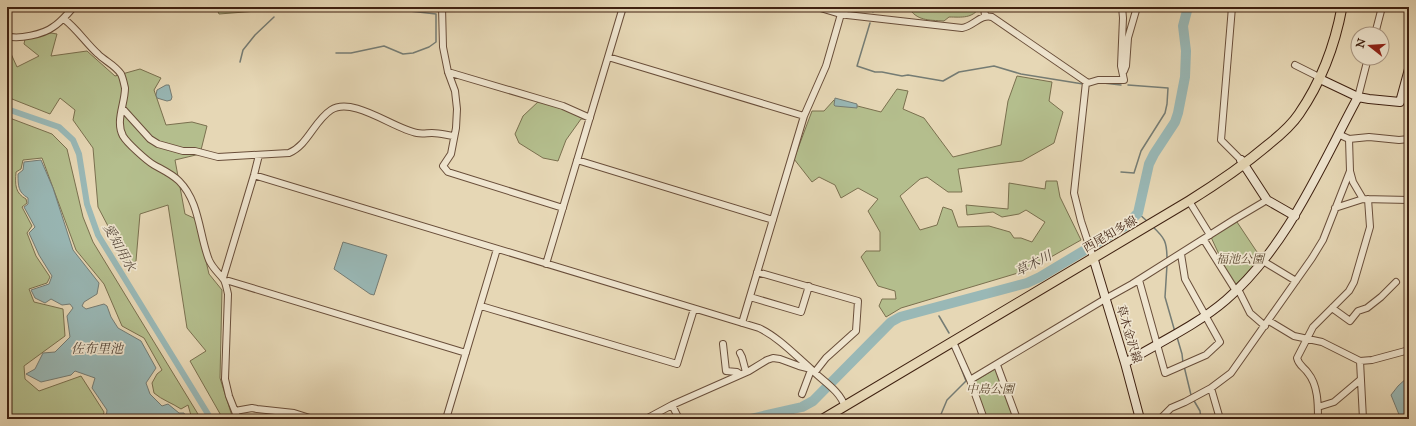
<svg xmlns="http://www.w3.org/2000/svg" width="1416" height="426" font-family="'IM FELL Great Primer','Noto Serif JP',serif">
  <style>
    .green { fill: #b4be8d; stroke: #7a704f }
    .water { fill: #99b8b6; stroke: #757c74 }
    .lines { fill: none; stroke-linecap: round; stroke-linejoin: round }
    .stream { stroke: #757c74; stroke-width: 1.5 }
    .canal { stroke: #99b8b6; stroke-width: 6 }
    .river { stroke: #99b8b6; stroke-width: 10 }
    .street-casing { stroke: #694e3a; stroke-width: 8 }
    .secondary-casing { stroke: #3f2111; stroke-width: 10 }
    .primary-casing { stroke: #3f2111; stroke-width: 11 }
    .street { stroke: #efe5cf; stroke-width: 6 }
    .secondary { stroke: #efe5cf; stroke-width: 8 }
    .primary { stroke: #e6d7b5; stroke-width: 9 }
    .labels { text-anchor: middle; stroke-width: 3.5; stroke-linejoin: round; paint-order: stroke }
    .street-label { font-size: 12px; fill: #3f2111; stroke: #efe5cf }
    .park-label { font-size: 12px; font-style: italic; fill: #5c4830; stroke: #efe5cf }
    .water-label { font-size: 13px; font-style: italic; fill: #56473a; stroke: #efe5cf }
  </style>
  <rect width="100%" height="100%" fill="#e6d7b5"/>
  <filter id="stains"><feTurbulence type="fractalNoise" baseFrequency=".005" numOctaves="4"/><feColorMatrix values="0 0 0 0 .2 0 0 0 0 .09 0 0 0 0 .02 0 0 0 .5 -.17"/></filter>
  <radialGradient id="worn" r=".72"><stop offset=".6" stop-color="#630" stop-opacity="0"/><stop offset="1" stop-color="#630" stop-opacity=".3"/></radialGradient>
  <path class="green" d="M216 7H271L270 10 219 14Z
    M908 7H980C972 19 962 17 949 17L944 21C928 20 917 21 908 7Z
    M51 33 57 34 51 56 87 51 115 76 140 69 161 78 154 90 166 125 192 122 207 126 200 154 175 160 185 214 196 219 209 274 222 290 220 378 233 419H223L190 361 206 351 187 328 168 205 140 214 136 261 129 266 98 207 93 148 73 120 75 110 60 98 50 114 7 97V45L17 67 39 56 24 44 25 39Z
    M1017 76 1052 82 1049 101 1063 112 1054 143 1022 161 958 169 962 192H948L927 177 920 179 900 196 920 230 937 225 943 207 952 210 958 227 989 226 1010 232 1014 238H1021L1032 242 1045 222 1026 210 1019 214 1002 217 993 212 967 215 966 205 1008 209 1009 183 1045 189 1046 181H1057L1060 197 1081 240 1028 270 901 308 886 317 879 306 882 299H896L895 291 878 286 861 257 866 251H880V232L868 211 878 199 858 188 841 198 835 185 819 177 812 182 794 159 812 111H824L834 100 881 112 897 89 908 91 903 109 924 118 953 157 1001 145 1008 101Z
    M539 101 583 116 585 119H581L566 140 558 161 543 158 519 143 515 134 523 116Z
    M7 117 52 134 67 149 83 217 93 242 201 419H192L188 405 181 409C172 403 162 400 154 393L152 383 157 374 162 370 144 338 122 326 104 284 76 250 42 158 23 160 21 169 16 172C15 185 15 193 26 199L27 203 22 207 32 226 27 233 36 256 50 277 47 283 29 289 34 302 63 309 65 336 24 366 25 379 39 391 81 376 104 412 102 419H7Z
    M1235 219 1263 261 1236 291 1210 235Z
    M997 368 1016 419H987L974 384 975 381Z"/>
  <path class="water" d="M166 85H169L172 97 171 100 167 101 157 98 156 95 157 90Z
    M835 98 857 104V108L835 106 834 105Z
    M41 160 53 188 73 250 99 283 97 294 84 302 82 306 86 309 104 304 107 306 111 317 118 328 141 341 156 368 146 383 150 394 162 406 168 404 179 413H184L187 419H106L107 410 92 388 95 378 75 371 71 375 41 382 26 374 35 369 43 353 55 352 70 337 67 316 73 308 70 304 62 305 51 299 45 303 35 298 31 290 49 284 52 276 39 255 29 233 35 227 24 207 28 204V198C18 192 18 186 18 174L23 170 24 162Z
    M343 242 387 255 374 295 370 294 334 269Z
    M1409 376V417L1402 418 1400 417 1391 395 1398 386Z"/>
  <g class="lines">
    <path class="stream" d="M280 11 313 7
      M873 12 875 7
      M870 23 857 66 875 72H882L902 76 908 75 943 81 959 72 994 66 1021 74 1083 84
      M336 53H351L384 46 403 54 413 53 429 47 436 42V14L392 9 351 7
      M240 62 243 50 255 35 274 17
      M1103 83 1121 85
      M1121 172 1134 173 1141 151 1165 113 1167 104 1168 88 1128 85
      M1138 213 1148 222
      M1152 226C1165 238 1167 242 1167 259
      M1167 265 1165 297 1175 332
      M939 316 949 333
      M1177 337 1182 354 1183 363
      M1184 366 1191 395
      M1193 399 1200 411 1201 419
      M939 419 947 400 966 381 958 360"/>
    <path class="canal" d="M7 109 59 127 73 140 79 154 87 204 98 235 211 419"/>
    <path class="river" d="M750 419 802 407 813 401 891 322 900 317 922 311 1027 283 1040 277 1125 226 1138 213 1149 164 1154 154 1175 122 1178 113 1185 77 1186 51 1183 26 1188 7"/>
    <defs>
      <path id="street" d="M442 7 443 47 448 72 455 91 457 109 456 128 451 154 443 166 448 172 563 208
        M817 7 837 13 847 15 962 28C974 26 980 14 992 17L1088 83 1098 80H1124L1121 66 1123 18 1122 7
        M984 7 985 16
        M1232 7 1221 140 1241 160
        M64 19C77 29 86 43 98 54 105 61 115 65 121 74 123 78 124 84 125 88 125 104 115 121 123 136 127 143 147 161 154 165 163 170 172 174 179 181 200 202 199 235 209 260 213 269 219 273 224 280 226 284 227 290 228 294L225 379 229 396 238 419
        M1375 34 1382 7
        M7 36C18 40 44 34 53 27 61 22 67 14 74 7
        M608 57 804 116
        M1295 65 1315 75 1320 79
        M1124 71 1126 66 1128 38 1137 7
        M448 72 563 106 590 118
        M1086 82 1074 193 1081 221 1093 257
        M1358 97 1368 58
        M122 108 150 139 158 144 183 151H195L218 157 289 153C308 145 314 121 331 110 353 96 394 129 417 133 422 134 427 133 432 133 440 133 446 135 453 136
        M1338 134 1349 139 1369 137 1399 140 1409 139
        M577 160 773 220
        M1350 171 1353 182 1363 199
        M254 175 759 328C778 337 794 354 810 368 821 380 840 390 845 407
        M1189 201 1210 235
        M1335 208 1363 199 1409 200
        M1204 240 1236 291
        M1263 261 1296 281
        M546 264 623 7
        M757 272 858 301 856 331 826 358 815 372
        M223 278 254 175 259 155
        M1139 280 1165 373 1206 355 1220 342 1185 279 1181 254
        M225 282 229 281 466 353
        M1238 289 1250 313 1265 326
        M750 297 801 312 809 286
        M481 306 677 364 694 309
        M1332 308 1350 321 1358 311 1367 308 1381 297 1396 282
        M1269 321 1294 336 1322 342 1360 361 1372 360 1409 350
        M742 323 804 116 826 66 843 7
        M953 342 970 380 984 419
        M723 344 726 371 737 372 740 374
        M740 353 742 357 746 372
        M1360 361 1363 419
        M997 365 1017 419
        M970 380 1105 299 1132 284 1235 219 1267 200
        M1211 388 1220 419
        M802 394 811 370
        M672 405 679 419
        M1318 407 1334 402 1360 380
        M235 411 252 408 257 409 294 413 313 419
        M446 419 497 249
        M646 419 672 405 749 371 767 360 773 358 780 359 799 366 811 369
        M1160 419 1171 408 1185 402 1211 388 1231 373 1312 258 1323 240 1350 171 1349 139
        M1318 419C1318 404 1318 385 1308 373 1304 367 1299 366 1297 358L1313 327 1349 291 1354 282 1370 227 1368 199"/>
      <path id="secondary" d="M1320 79 1358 97 1369 99 1400 102 1409 69
        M1241 160 1267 200 1295 216
        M1093 257 1125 363 1140 419
        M1125 363C1158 343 1197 325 1226 300 1288 246 1320 167 1358 97"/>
      <path id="primary" d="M823 419 1189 201C1218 183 1243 166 1269 144 1279 136 1291 126 1299 114 1321 82 1335 45 1342 7"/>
    </defs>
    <use href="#street" class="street-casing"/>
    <use href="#secondary" class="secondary-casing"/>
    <use href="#primary" class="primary-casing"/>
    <use href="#street" class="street"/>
    <use href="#secondary" class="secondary"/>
    <use href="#primary" class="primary"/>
  </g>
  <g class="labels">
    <g class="street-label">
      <text transform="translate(1110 234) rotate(-30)" y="4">西尾知多線</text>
      <text transform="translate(1129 334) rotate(73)" y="4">草木金沢線</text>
    </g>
    <g class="park-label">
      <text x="1240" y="263">福池公園</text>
      <text x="990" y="393">中島公園</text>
    </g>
    <g class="water-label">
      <text transform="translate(120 247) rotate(61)" y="5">愛知用水</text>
      <text transform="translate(1033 263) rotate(-27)" y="5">草木川</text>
      <text x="97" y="353">佐布里池</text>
    </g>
  </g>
  <rect width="1416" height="426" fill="none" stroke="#e6d7b5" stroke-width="24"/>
  <rect x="8" y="8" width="1400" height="410" fill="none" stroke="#3f2111" stroke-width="2"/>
  <rect x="12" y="12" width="1392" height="402" fill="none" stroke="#3f2111"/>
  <g transform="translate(1370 46) rotate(287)"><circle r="19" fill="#efe5cf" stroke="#a99783"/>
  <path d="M0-3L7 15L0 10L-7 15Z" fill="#8f2418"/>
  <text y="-6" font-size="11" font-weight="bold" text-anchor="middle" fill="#3f2111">N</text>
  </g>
  <rect width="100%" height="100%" filter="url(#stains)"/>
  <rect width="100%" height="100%" fill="url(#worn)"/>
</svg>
